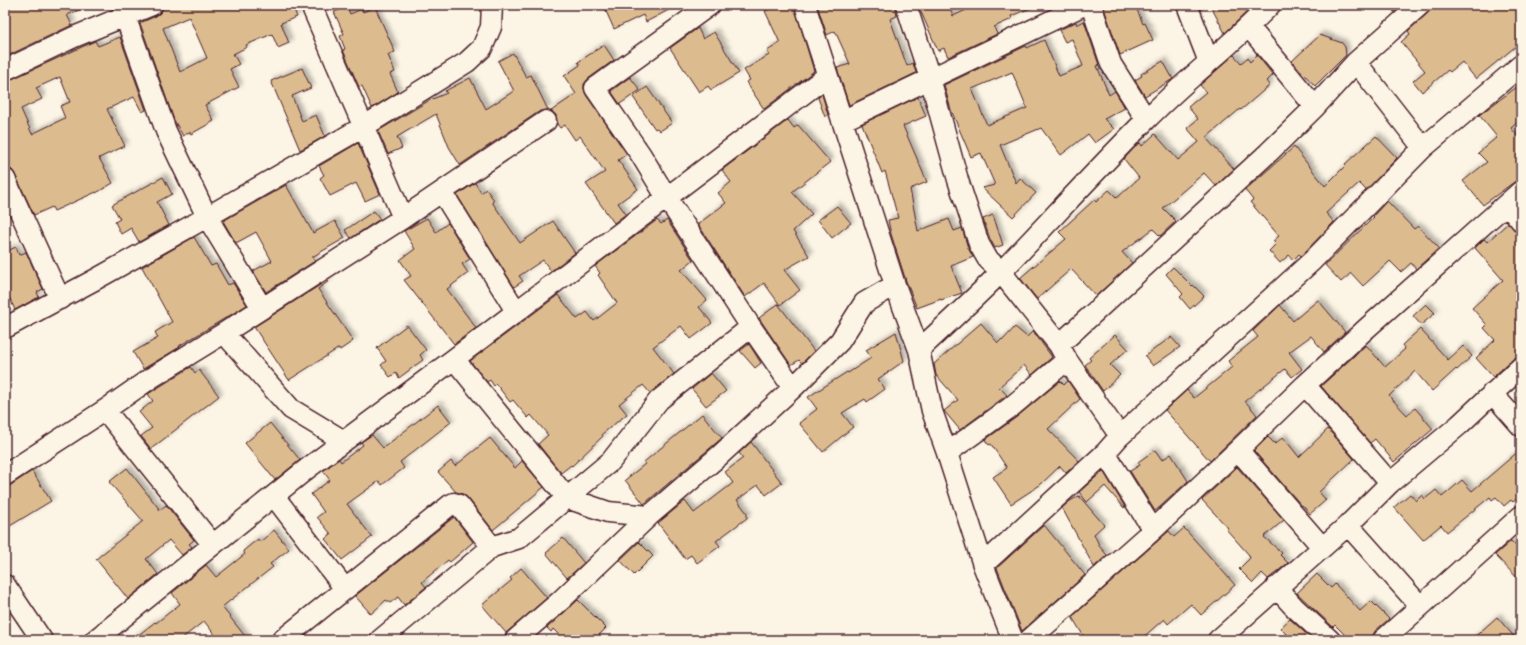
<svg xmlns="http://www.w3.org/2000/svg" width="1526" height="645" font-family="'Patrick Hand',sans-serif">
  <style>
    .building { fill: #dcbc8f; stroke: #4a1f2b; fill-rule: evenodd; filter: url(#shadow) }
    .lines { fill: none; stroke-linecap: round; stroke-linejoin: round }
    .minor-casing { stroke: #4a1f2b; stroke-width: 23 }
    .minor { stroke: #fcf5e5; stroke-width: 20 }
  </style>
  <defs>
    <filter id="shadow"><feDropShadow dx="3.5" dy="-3.5" stdDeviation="2" flood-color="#0004"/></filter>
  </defs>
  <rect width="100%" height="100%" fill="#fcf5e5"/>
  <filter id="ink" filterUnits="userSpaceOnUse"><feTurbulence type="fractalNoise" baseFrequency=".025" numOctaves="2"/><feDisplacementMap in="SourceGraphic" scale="8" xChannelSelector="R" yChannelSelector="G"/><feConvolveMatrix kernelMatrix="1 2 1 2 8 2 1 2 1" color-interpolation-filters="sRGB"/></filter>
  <g filter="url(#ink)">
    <path class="building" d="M5 5H91L67 15 72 25 5 57Z
      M170 5H292L297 17 281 23 289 43 278 48 272 34 246 45 247 47 233 54 239 64 230 69 239 87 205 105 214 121 191 134 190 132 183 136 174 120 140 23 156 16 161 12 163 8ZM189 17 207 58 180 72 163 28Z
      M614 5H678L646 22 643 15 614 29 605 9Z
      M771 5H794L814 71 764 109 746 82 750 80 744 70 769 55 767 51 780 43 765 11 772 8Z
      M817 5H895L897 16 890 19 907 66 913 63 916 73 849 105 837 68 850 64 835 31 827 35Z
      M918 5H948L953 16 977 5H1038L1011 16 1012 19 994 27 997 34 948 57 944 48 938 51Z
      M1103 5H1135L1143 24 1145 23 1153 40 1120 55Z
      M1210 5H1254L1225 33Z
      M1389 5H1403L1394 12Z
      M1431 5H1521V42L1476 79 1462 62 1450 72 1448 70 1422 92 1413 81 1425 71 1401 42 1410 34 1408 31 1428 13Z
      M347 7 350 14 362 9 363 12 375 7 395 52 388 55 395 72 390 74 398 92 372 108 362 86 359 87 343 50 345 49 340 36 344 34 334 12Z
      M1084 21 1099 65 1097 66 1109 95 1115 91 1125 108 1104 119 1114 129 1095 143 1088 134 1061 155 1041 128 1000 145 1016 183 1020 178 1036 193 1013 217 982 188 995 185 981 153 971 157 951 110 944 85 1026 46 1027 48 1044 40 1059 76 1083 66 1072 39 1065 42 1059 30 1076 22 1077 25ZM1012 72 1027 108 987 125 972 89Z
      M698 28 703 39 714 32 739 73 711 90 708 86 699 92 670 48Z
      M1320 35 1342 43 1345 47 1346 55 1315 86 1292 61Z
      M120 37 146 110 142 112 134 97 107 109 125 146 99 158 113 183 96 193V192L54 211 52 207 34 215 15 174 12 170 8 168 5 162V81L10 80 95 41 98 46ZM60 77 70 102 60 106 65 118 32 134 21 109 42 99 36 88Z
      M604 45 614 60 588 79 584 84V89L586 95 627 154 618 160 638 189 618 203 626 214 614 223 586 184 605 172 580 136 575 140 565 125 560 128 557 124 556 115 551 111 576 94 564 76 580 65 578 62Z
      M513 53 526 77 531 75 548 110 540 111 460 165 449 147 436 114 397 137 402 148 388 154 378 131 430 100 447 93 445 91 470 78 486 109 514 91 498 61Z
      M1234 55 1241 63 1247 58 1250 62 1257 55 1273 75 1267 81 1270 85 1241 110 1240 109 1206 138 1234 169 1216 186 1204 173 1163 208 1176 221 1160 236 1153 229 1122 252 1132 263 1096 296 1071 269 1037 299 1020 278 1066 239 1059 232 1094 200 1096 202 1109 190 1117 198 1139 178 1124 159 1134 148 1140 143 1142 146 1155 134 1178 160 1199 142 1187 128 1198 119 1188 107 1206 92 1200 85Z
      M1163 61 1173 79 1145 96 1135 80 1142 76 1141 74Z
      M302 68 311 88 292 96 302 121 316 115 325 136 300 150 271 81Z
      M630 77 640 90 620 104 611 91Z
      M1521 84V119L1511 128 1521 140V180L1514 182 1483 205 1463 181 1487 162 1478 153 1497 137 1479 115Z
      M647 87 672 123 660 131 657 128 655 129 633 97Z
      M822 94 828 115 825 117 818 98Z
      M918 97 926 116 903 126 927 182 910 189 918 231 949 219 954 231 962 228 968 248 973 257 951 266 962 293 941 300V299L917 308 906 281 891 234 888 220 898 218 885 171 882 173 862 124Z
      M788 120 794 128 798 125 830 162 792 192 812 214 793 231 809 256 784 270 800 290 780 305 764 283 745 297 698 224 726 203 718 193 731 182 722 170Z
      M1376 136 1397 158 1366 190 1359 183 1326 213 1334 222 1301 256 1299 254 1293 260 1289 255 1280 263 1269 251 1276 244 1273 241 1279 236 1250 202 1253 200 1245 190 1294 147 1325 186 1346 165 1345 164Z
      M358 143 380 194 365 201 356 183 330 196 320 178 324 175 319 166Z
      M163 177 172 194 157 202 169 225 139 242 131 228 121 234 115 222 120 219 112 205Z
      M475 183 481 193 486 189 494 200 492 202 520 243 553 221 575 253 551 271 543 260 519 276 523 281 514 287 457 195Z
      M286 185 313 233 335 221 345 238 312 257 315 261 266 292 253 271 272 261 256 232 236 243 223 221Z
      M1387 201 1414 229 1418 226 1439 248 1416 269 1411 263 1401 272 1390 261 1363 286 1351 273 1341 282 1325 265 1374 217 1373 216Z
      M837 206 851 223 832 238 818 220Z
      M374 211 380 219 351 238 345 230Z
      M993 215 1003 245 995 248 990 239 983 219Z
      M427 218 436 232 448 223 470 259 462 264 468 273 447 289 476 328 454 344 404 280 411 276 400 260 415 249 404 231Z
      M657 220 661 224 667 220 693 260 681 270 707 300 699 307 712 323 691 339 681 326 653 347 674 374 650 393 643 385 619 404 627 414 602 434 603 436 572 466 571 465 561 473 538 444 548 435 531 415 528 418 513 400 510 402 496 384 494 386 490 380 487 382 470 361 558 295 577 319 587 312 594 321 617 303 598 275 600 273 595 266Z
      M1508 223 1517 232H1521V356L1513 359 1493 377 1476 358 1495 340 1484 328 1487 325 1472 308 1503 280 1475 248 1484 239 1487 242Z
      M194 237 211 266 216 264 228 285 233 283 247 305 179 346 180 347 143 369 133 352 158 338 155 332 172 322 142 267Z
      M16 247 19 255 26 252 43 289 37 292 39 297 15 310 5 288V252Z
      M1173 267 1192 286 1193 285 1204 296 1190 309 1180 297 1183 294 1166 274Z
      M328 280 329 281 318 289 353 341 340 350 339 348 289 380 254 327Z
      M1318 300 1345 332 1324 352 1311 336 1289 352 1302 369 1292 377 1285 369 1245 401 1257 415 1210 461 1165 410 1187 390 1194 398 1232 367 1228 361 1258 337 1253 331 1280 305 1293 321Z
      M778 304 814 351 802 363 799 360 791 365 759 318Z
      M1426 304 1435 313 1421 325 1413 316Z
      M981 323 998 343 1002 339 1003 340 1015 327 1027 337 1033 331 1052 357 1032 375 1024 365 999 387 1007 395 960 430 944 411 958 400 936 375 934 364Z
      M407 325 426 350 420 355 423 360 416 365 399 378 396 373 390 377 381 365 386 361 377 348Z
      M1420 329 1448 360 1463 346 1472 356 1457 370 1456 369 1432 391 1415 371 1389 396 1407 415 1415 408 1433 429 1394 462 1375 439 1370 443 1321 386 1366 345 1385 367 1405 349 1402 345Z
      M896 332 904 361 878 379 885 389 867 402 865 399 842 413 853 427 823 452 799 423 817 409 808 397 847 372 848 373 871 358 866 350Z
      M1115 335 1128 349 1110 365 1120 375 1103 391 1085 365 1091 360 1089 358Z
      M1171 337 1180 347 1153 366 1145 356Z
      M749 344 761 363 755 368 740 351Z
      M191 367 195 373 199 370 219 396 151 449 141 436 152 428 139 412 153 401 148 394Z
      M711 373 726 391 706 406 692 389Z
      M1060 381 1064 385 1068 381 1080 399 1048 429 1079 461 1066 473 1060 466 1040 485 1011 504 993 477 1007 468 991 444 989 445 985 440 1018 416Z
      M438 405 451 422 400 462 404 468 382 485 379 481 347 504 372 537 342 560 325 539 331 534 317 517 324 512 311 494 330 480 323 471 339 459 341 462 363 445 361 442 372 435 383 448Z
      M702 414 722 438 644 504 625 480 645 464 644 462Z
      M270 423 300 460 275 480 245 443Z
      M1328 429 1354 459 1319 492 1326 500 1310 514 1302 505V506L1254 451 1268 437 1275 444 1283 437 1299 457Z
      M490 438 515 468 522 461 544 487 493 530 468 498 463 494 456 492 438 472 451 461 455 466Z
      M751 442 782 483 766 495 758 485 737 500 747 513V518L716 541 720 546 697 563 691 555 685 559 658 523 685 501 694 513 733 483 725 472 743 458 739 453Z
      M1521 449V495L1513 502 1511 500 1504 506 1496 497 1492 500 1490 497 1447 532 1441 525 1423 540 1394 507 1410 494 1416 501 1422 495 1425 499 1436 490 1442 497 1462 480 1472 491Z
      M1155 450 1162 460 1171 454 1188 481 1160 507 1155 511 1130 471 1140 465 1138 462Z
      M1237 467 1284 520 1264 537 1282 553 1280 555 1288 563 1268 579 1262 573 1253 583 1239 569 1250 558 1249 555 1226 529 1228 528 1202 500Z
      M127 468 160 510 166 505 194 540 189 544 192 547 182 555 169 540 146 559 158 574 128 599 96 559 143 521 109 482Z
      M32 471 51 501 5 529V487L11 485Z
      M1103 471 1125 507 1124 508 1105 486 1087 502 1079 492Z
      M1079 496 1104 525 1094 534 1100 547 1107 555 1094 567 1062 508 1070 501Z
      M454 517 473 542 450 562 448 560 422 582 426 587 404 605 398 597 390 603 386 600 371 614 355 596Z
      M1044 525 1085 575 1022 631 997 568Z
      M1184 528 1235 585 1201 615 1191 604 1168 624 1164 619 1140 640H1086L1072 617 1169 531 1174 537Z
      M274 530 289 549 270 564 273 567 222 607 248 640H219L204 621 180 640H132L155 622 156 623 180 604 172 593 206 565 216 577 245 554 243 551 258 539 260 542Z
      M563 538 584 563 567 578 546 553Z
      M1511 541 1521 551V582L1495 555Z
      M639 542 653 556 634 575 620 560Z
      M521 568 547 598 506 633 482 605 512 580 510 578Z
      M1317 574 1331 588 1335 584 1360 611 1371 601 1389 619 1375 631 1371 640H1350L1335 625 1333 627 1297 593Z
      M578 600 606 628 594 640H564L553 629 551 632 547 628Z
      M1497 617 1517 640H1471Z
      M1290 619 1313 640H1292L1280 628Z"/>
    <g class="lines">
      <defs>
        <path id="minor" d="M311 5 403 218
          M710 5 595 88 641 155 667 198 751 327 793 388
          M805 5 895 285 919 350 932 411 947 453 983 565 1013 640
          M906 5 930 78 958 180 979 244 987 258 1001 272 1059 345 1067 360 1120 436
          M1091 5 1111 64 1146 119
          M1187 5 1209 62
          M125 16 166 131 207 217 262 308
          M1249 27 1315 107
          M1356 62 1423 148
          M5 70 74 37 152 5
          M842 121 1084 5
          M5 179 60 299
          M442 192 516 311
          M1507 204 1521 221
          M5 328 98 278 207 217 363 127 467 62 482 48 491 27 492 5
          M224 333 291 409 344 441
          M1059 345 1268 153 1315 107 1356 62 1420 5
          M919 350C947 324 975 298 1002 271 1050 221 1097 169 1146 120 1186 79 1231 46 1270 5
          M454 359 567 498 608 512 649 516
          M1305 385 1390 483
          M1492 393 1521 426
          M105 410 213 545
          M1238 450 1322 547
          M947 453 1011 407 1067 360
          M1105 453 1153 530
          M5 475 105 410 151 378 224 333 403 218 546 121
          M274 496 345 589
          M1348 525 1420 606
          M983 565 1105 453 1120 436 1312 261 1423 148 1521 65
          M5 585 42 640
          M1276 587 1294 607 1330 640
          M95 640 308 468 454 359 827 76
          M282 640 450 505 454 503 459 505 492 547
          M380 640 492 547 519 538 611 461 659 400 751 327
          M515 640 559 602 649 516 719 456 793 388 840 341 864 303 895 285
          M1029 640 1153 530 1238 450 1305 385 1367 328 1521 191
          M1218 640 1348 525 1390 483 1459 425 1521 367
          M1383 640 1521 516"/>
      </defs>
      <use href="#minor" class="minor-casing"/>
      <use href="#minor" class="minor"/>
    </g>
  </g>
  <rect width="1526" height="645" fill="none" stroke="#fcf5e5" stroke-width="20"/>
  <rect x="10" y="10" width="1506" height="625" fill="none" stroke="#4a1f2b" stroke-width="1.5" filter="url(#ink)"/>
</svg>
